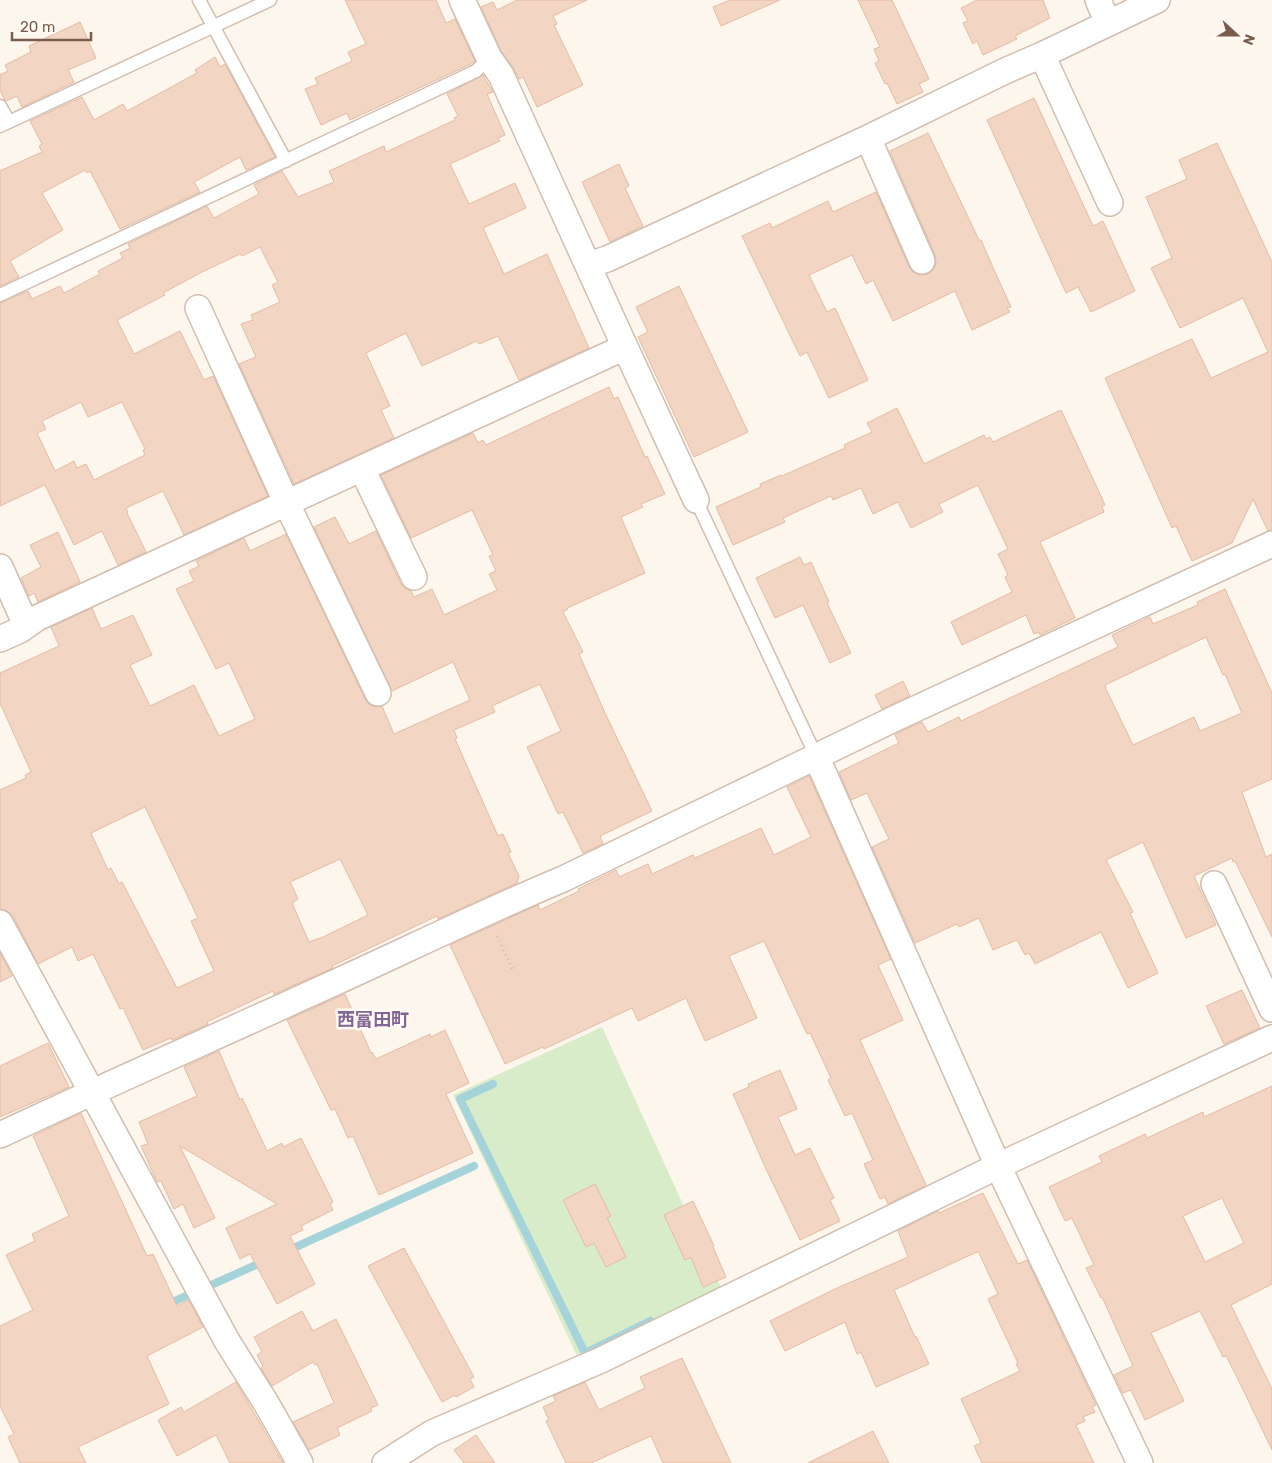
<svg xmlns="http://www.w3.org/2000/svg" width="1272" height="1463" font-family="Rubik,'Noto Sans JP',sans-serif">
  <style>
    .green { fill: #d8ecc9 }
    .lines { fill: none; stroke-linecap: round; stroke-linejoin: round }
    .stream { stroke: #a5d3da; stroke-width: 8 }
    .building { fill: #f3d5c3; stroke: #e6bba3; fill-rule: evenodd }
    .lane-casing { stroke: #d1beb0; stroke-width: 15 }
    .street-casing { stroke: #d1beb0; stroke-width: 28 }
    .path { stroke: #d9b8a5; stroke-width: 3; stroke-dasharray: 1 4; stroke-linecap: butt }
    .lane { stroke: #fff; stroke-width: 12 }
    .street { stroke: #fff; stroke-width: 25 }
    .labels { text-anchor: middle; stroke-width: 5; stroke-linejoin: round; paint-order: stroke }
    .quarter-label { font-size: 18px; font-weight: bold; fill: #846695; stroke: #fffaf3 }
  </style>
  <rect width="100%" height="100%" fill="#fdf6ec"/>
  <path class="green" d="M602 1027 724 1294 581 1364 453 1095Z"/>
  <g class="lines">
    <path class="stream" d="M493 1084 460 1099 585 1353 650 1321
      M287 1251 474 1166
      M166 1305 265 1261"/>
  </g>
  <path class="building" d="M345 0H436L446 23 455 19 475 61 471 64 350 120 347 113 321 125 305 89 318 84 315 78 352 61 348 52 366 44Z
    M517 0H587L553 16 557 24 554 25 583 85 537 107 523 77 519 79 513 67 501 51 481 7 493 2 497 10Z
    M730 0H780L721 26 713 7Z
    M858 0H892L929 79 919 84 923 92 897 104 887 83 885 84 875 63 879 61 874 49 880 47Z
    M977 0H1043L1050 18 1015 36 1017 39 983 55 977 41 973 44 963 23 968 21 961 8Z
    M80 22 96 58 68 70 74 82 22 107 17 96 6 101 4 99 0 90V75L8 71 5 65 31 52 29 46Z
    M215 57 220 67 225 64 275 157 246 170 240 157 194 182 200 192 120 229 90 171 87 173 85 170 42 193 63 230 10 261 19 277 0 286V171L42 152 39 146 42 144 30 121 82 97 94 120 123 104 127 111 197 73 195 70Z
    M483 75 493 92 487 94 505 135 498 138 500 141 450 164 469 204 515 183 526 208 483 228 504 274 547 254 589 348 519 380 498 336 479 344 477 341 422 366 406 333 366 353 390 406 381 410 394 438 294 484 239 364 256 357 241 324 253 320 251 315 280 302 272 285 278 282 260 247 242 256 240 254 202 272 163 293 165 295 117 320 134 354 180 331 204 380 213 376 268 496 184 535 163 491 126 508 128 512 127 513 146 552 118 565 102 531 74 545 45 485 0 506V303L28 291 32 299 60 286 64 293 100 274 98 271 123 258 120 253 130 248 128 244 207 206 214 218 259 194 254 185 282 171 298 197 334 182 329 171 384 146 386 152 455 120 454 118 458 116 447 94ZM81 402 88 417 122 402 145 449 143 450 145 455 94 480 86 464 77 468 74 461 55 471 37 433 46 429 42 421Z
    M1034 98 1093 226 1103 221 1135 291 1091 312 1078 287 1066 293 987 120Z
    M928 133 979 240H981L995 272 1011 307 1007 308 1010 312 972 330 955 291 893 321 873 280 866 284 852 255 809 275 827 312 835 308 868 380 829 398 807 352 800 356 742 236 770 223 772 228 828 201 833 212 876 192 909 267 913 272 920 275 928 274 933 270 936 263 935 255 890 151Z
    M1217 143 1272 262V530L1268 531 1253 499 1232 543 1192 561 1176 526 1172 528 1105 378 1192 339 1211 378 1268 352 1243 298 1180 328 1151 268 1172 258 1146 197 1187 179 1179 160Z
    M619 164 629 186 625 188 643 226 610 242 582 182Z
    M679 286 748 432 694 457 638 337 648 332 636 307Z
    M609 387 614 399 618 397 645 457 647 456 665 494 641 504 643 507 621 517 645 573 567 608 568 609 563 612 583 652 579 654 605 713 652 811 600 836 603 844 583 853 563 812 558 814 527 747 561 731 540 684 492 706 495 712 454 730 457 738 455 739 498 836 503 834 511 852 508 853 519 876 517 883 438 919 437 916 332 966 333 968 274 994 273 991 207 1022 208 1024 172 1040 171 1038 143 1050 123 1008 120 1009 93 954 78 961 72 947 38 964 13 916 7 911 0 909V790L26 778 25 775 31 772 0 703V673L59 646 51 627 92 608 101 629 133 615 152 655 130 665 150 706 194 685 219 736 255 719 229 663 216 669 176 589 194 581 189 571 199 566 196 561 244 538 250 551 286 534 365 699 370 705 376 707 382 706 394 734 470 700 453 662 392 691 314 527 335 517 349 544 376 531 401 584 406 589 411 591 414 597 432 589 444 615 497 590 489 574 496 571 489 556 493 555 472 510 411 538 381 475 473 433 478 443 483 440 486 445ZM145 807 198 918 191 921 214 971 177 988 122 882 119 884 111 868 108 870 91 833ZM340 859 368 915 319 939V938L309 942 292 903 298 899 290 882Z
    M897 408 924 464 984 435 986 439 990 437 993 442 1061 410 1105 505 1102 506 1104 512 1040 542 1075 618 1040 635 1039 632 1034 634 1026 615 962 645 951 622 1012 592 1005 577 1008 575 998 554 1008 549 978 485 939 504 943 512 911 528 898 502 873 514 861 488 833 500 831 496 783 518 785 522 733 545 716 507 761 487 760 484 781 475 782 476 845 448 844 445 872 432 867 423Z
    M58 532 80 582 38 602 34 593 29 596 21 578 41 567 30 545Z
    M800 557 804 565 811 562 829 602 827 603 851 653 830 663 803 605 775 618 756 578Z
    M1225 589 1272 693V779L1242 792 1266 857 1272 854V937L1235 861 1233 862 1232 858 1194 876 1216 925 1186 938 1143 842 1106 860 1133 912 1130 913 1158 973 1128 988 1101 932 1035 964 1029 953 1025 955 1017 940 993 950 979 918 959 927 957 924 915 943 872 847 889 839 867 793 851 800 839 772 899 743 895 735 904 730 922 722 928 732 959 717 961 721 1118 647 1112 635 1150 617 1153 624 1198 605 1197 602ZM1206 637 1223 675 1225 674 1242 713 1200 731 1194 717 1133 745 1105 687H1106L1105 685Z
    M903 681 910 696 882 709 875 695Z
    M809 776 891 959 878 965 903 1020 860 1040 926 1185 888 1204 885 1197 880 1199 864 1164 873 1160 852 1113 845 1116 828 1080 831 1078 810 1033 807 1034 764 941 729 956 757 1018 705 1041 686 998 638 1021 632 1008 544 1049 543 1047 505 1064 450 945 538 905 540 910 579 891 578 889 616 870 619 877 648 864 652 874 693 855 695 858 761 828 774 855 811 837 787 787Z
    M0 953 12 976 0 982Z
    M1242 990 1260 1028 1224 1044 1206 1006Z
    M345 994 371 1053 372 1052 376 1059 430 1034 431 1037 445 1030 469 1083 446 1094 473 1153 379 1195 353 1136 348 1138 335 1109 331 1110 287 1020Z
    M48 1043 69 1087 0 1117V1066Z
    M219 1051 240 1100 242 1098 267 1151 282 1143 283 1147 301 1138 333 1202 330 1204 333 1210 301 1226 303 1230 290 1236 315 1284 277 1304 250 1254 240 1259 226 1228 277 1204 180 1146 215 1218 194 1228 183 1204 174 1209 161 1181 157 1182 141 1146 148 1144 139 1122 197 1096 184 1067Z
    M780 1070 797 1109 778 1117 795 1155 810 1148 834 1198 830 1200 840 1221 800 1240 766 1169 733 1094 749 1087 748 1084Z
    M1272 1086V1284L1231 1305 1272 1389V1450L1236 1375 1226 1356 1223 1357 1200 1311 1151 1333 1184 1401 1145 1420 1131 1390 1123 1393 1114 1375 1133 1366 1102 1297 1101 1298 1086 1268 1094 1265 1072 1218 1065 1221 1049 1187 1102 1162 1099 1156 1145 1134 1147 1138 1203 1112 1204 1117ZM1222 1198 1244 1243 1205 1262 1183 1216Z
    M81 1113 147 1256 153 1254 177 1306 189 1300 203 1327 147 1356 169 1404 78 1447 86 1463H20L8 1437 14 1434 0 1406V1326L33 1310 6 1255 35 1241 32 1234 69 1216 33 1136Z
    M595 1184 611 1216 607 1218 626 1257 606 1267 594 1243 586 1247 563 1200Z
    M983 1193 1018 1264 1027 1260 1096 1405 1092 1407 1095 1412 1083 1417 1085 1421 1076 1425 1094 1463H982L974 1446 981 1443 961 1399 1020 1371 1016 1364 1018 1363 988 1299 998 1294 979 1253 977 1252 894 1290 915 1337 916 1336 929 1364 876 1387 861 1352 857 1354 845 1322 785 1351 770 1321 835 1289 908 1257 898 1231 938 1211 939 1213Z
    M693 1201 714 1246 713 1247 726 1277 703 1287 691 1257 685 1260 664 1215Z
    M404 1248 474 1377 470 1379 474 1387 456 1397 455 1395 442 1402 368 1266Z
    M302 1311 313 1331 336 1319 378 1405 371 1408 372 1411 337 1428 340 1435 309 1450 293 1422 334 1403 317 1364 315 1365 313 1362 272 1386 261 1368 263 1366 257 1355 262 1352 254 1337Z
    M682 1358 731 1463H663L651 1436 591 1463H566L546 1421 549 1420 543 1407 556 1401 553 1396 585 1382 599 1410 645 1388 640 1377Z
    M236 1382 283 1463H230L216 1435 177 1456 158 1420 181 1407 184 1412Z
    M873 1431 889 1463H808Z
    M476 1435 495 1463H464L454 1450Z"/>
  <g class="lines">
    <defs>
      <path id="lane" d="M199 0 286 161
        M0 106 9 122
        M0 126 270 0
        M0 295 476 71 489 58
        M696 500 816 756"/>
      <path id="street" d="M462 0 489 58 501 75 625 347 696 500
        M1098 0 1108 23
        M1042 55 1110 203
        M868 138 922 261
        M588 265 607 259 868 138 1005 71 1042 55 1157 0
        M198 308 287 504 378 693
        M362 469 414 577
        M0 567 26 625
        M0 639 20 630 37 618 625 347
        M816 756 998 1166 1140 1463
        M1214 884 1272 1009
        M0 923 227 1341 266 1403 300 1463
        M0 1135C104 1086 209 1040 314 992 397 955 479 914 563 879L898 717 1272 544
        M385 1463 432 1433 601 1360 998 1166 1272 1038"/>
    </defs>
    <use href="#lane" class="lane-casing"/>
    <use href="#street" class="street-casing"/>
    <path class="path" d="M497 936 513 970"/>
    <use href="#lane" class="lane"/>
    <use href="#street" class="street"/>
  </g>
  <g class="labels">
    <g class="quarter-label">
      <text x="373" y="1026">西富田町</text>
    </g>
  </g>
  <g transform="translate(1237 35) rotate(111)" stroke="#fffaf3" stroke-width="4" paint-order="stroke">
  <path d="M0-4L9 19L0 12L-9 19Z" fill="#7a5c4d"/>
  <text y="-8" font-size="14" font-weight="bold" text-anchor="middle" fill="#7a5c4d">N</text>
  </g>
  <path d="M12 32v8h79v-8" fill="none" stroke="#7a5c4d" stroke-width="2.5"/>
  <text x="20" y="32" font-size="15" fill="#7a5c4d" stroke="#fffaf3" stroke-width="4" paint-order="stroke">20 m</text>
</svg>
